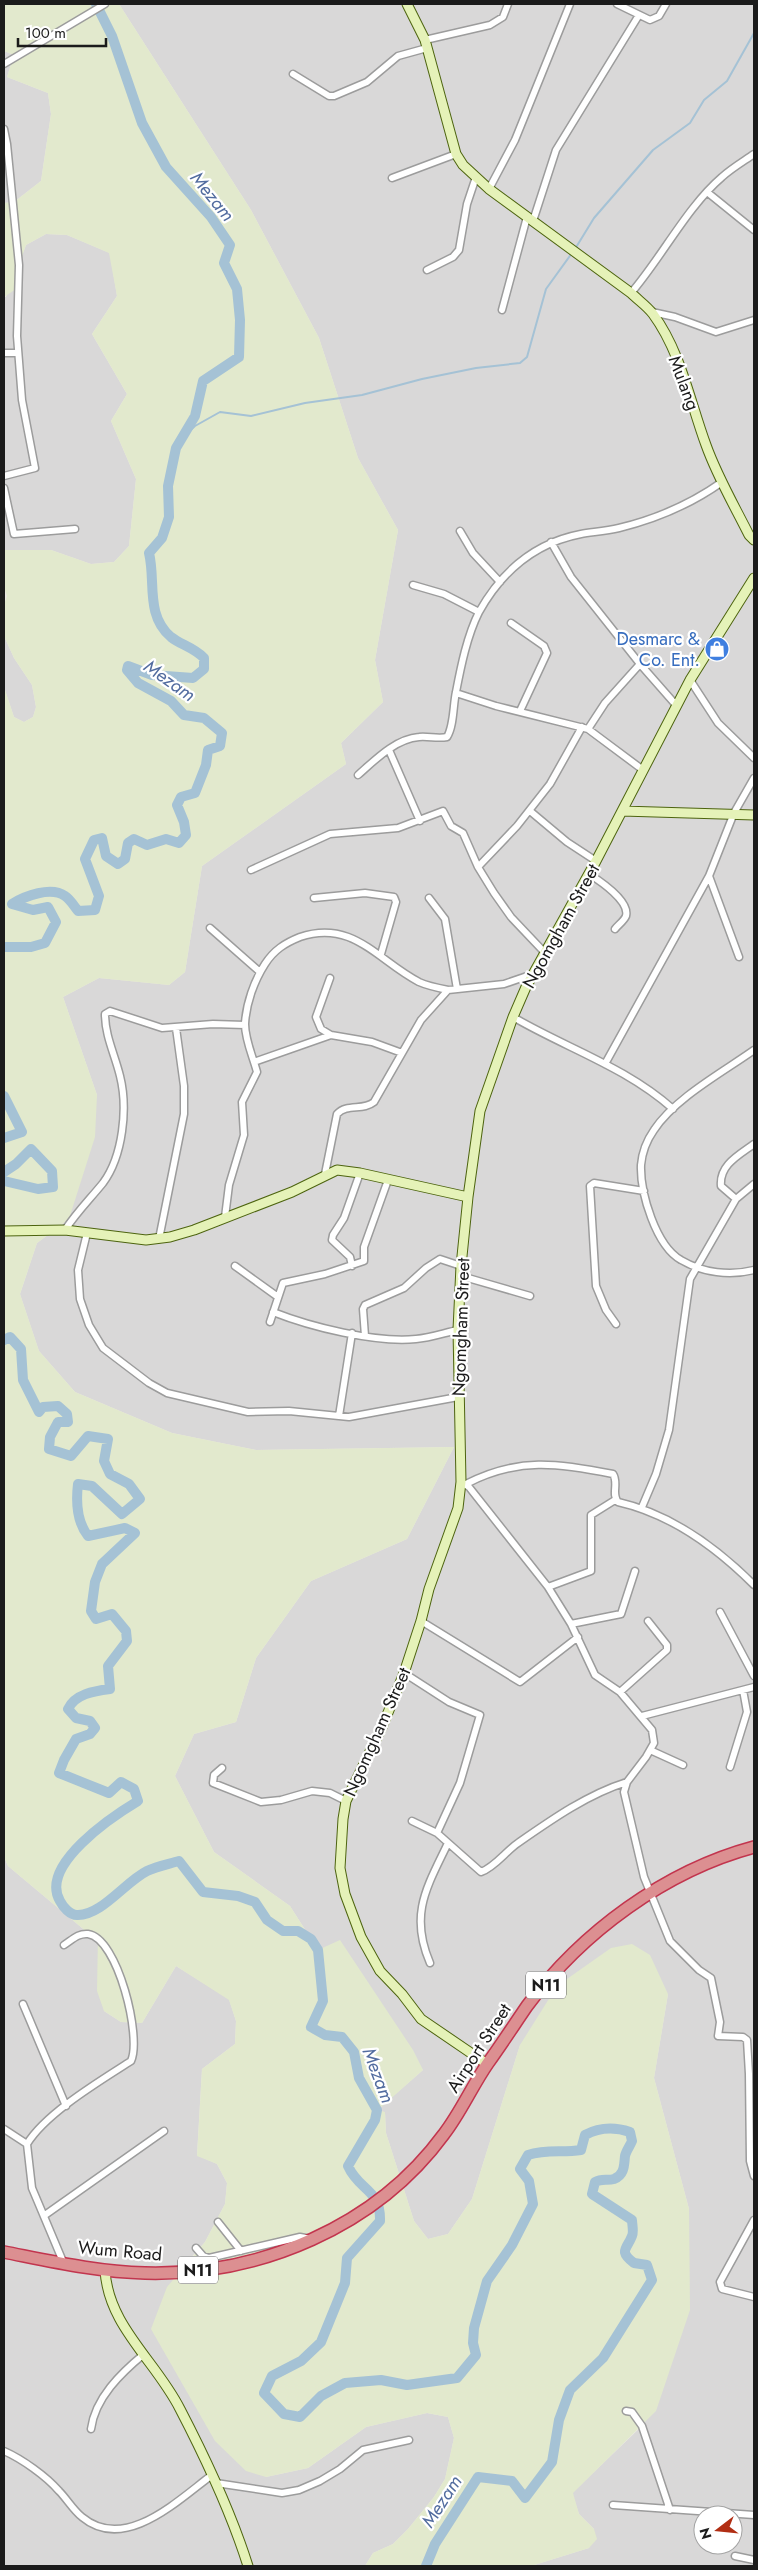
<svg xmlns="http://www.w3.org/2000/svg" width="758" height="2570" font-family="Jost,sans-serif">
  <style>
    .residential { fill: #d9d8d8; fill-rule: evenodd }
    .farmland { fill: #e2e9cd }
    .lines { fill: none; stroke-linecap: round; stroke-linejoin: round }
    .stream { stroke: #a5c2d5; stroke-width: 2 }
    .river { stroke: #a5c2d5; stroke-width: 10 }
    .street-casing { stroke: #9c9c9c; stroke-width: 9 }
    .secondary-casing { stroke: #4d640f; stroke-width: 11 }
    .highway-casing { stroke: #c2354e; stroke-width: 14 }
    .street { stroke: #fff; stroke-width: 6 }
    .secondary { stroke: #e5f2b8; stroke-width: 9 }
    .highway { stroke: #dc8f91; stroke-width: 11 }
    .labels { text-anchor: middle; stroke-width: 4.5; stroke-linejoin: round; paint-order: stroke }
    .shield { fill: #fff; stroke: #5f5f5f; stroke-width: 1 }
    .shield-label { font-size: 16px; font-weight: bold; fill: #1b1b1b }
    .street-label { font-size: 18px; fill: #1b1b1b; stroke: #fff }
    .shop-label { font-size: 18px; fill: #366cbe; stroke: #fff; text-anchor: end }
    .water-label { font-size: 19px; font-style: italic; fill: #526c9f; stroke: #fff }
  </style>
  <rect width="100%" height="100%" fill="#ebe9e1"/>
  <path class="residential" d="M119 4H754V2566H531L589 2548 594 2529 579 2514 572 2493 642 2426 689 2209 654 2078 668 1994 520 2045 472 2199 448 2234 428 2239 414 2221 386 2133 385 2113 377 2110 423 2070 318 1950 290 1906 214 1852 175 1776 194 1734 236 1722 256 1658 311 1581 407 1539 454 1447 256 1450 172 1433 75 1392 39 1351 20 1294 37 1243 69 1219 97 1095 63 997 99 978 169 985 185 972 202 866 346 764 341 743 383 702 375 660 398 530 358 458 319 338 251 210ZM703 2515H733V2545H703Z
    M4 51 14 55 7 77 48 93 51 114 41 181 14 202 4 203Z
    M46 234 67 235 110 253 117 296 92 334 127 394 111 421 136 479 129 546 114 562 91 564 51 550H4V297H6L26 245Z
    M4 636 14 658 32 685 36 707 33 717 24 722 14 717 4 687Z
    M4 1857 8 1866 88 1933 98 1936 104 2011 121 2022 142 2023 176 1966 229 1999 236 2021 235 2044 202 2069 197 2155 217 2164 227 2183 225 2204 205 2242 178 2272 266 2477 308 2468 366 2427 427 2413 448 2417 454 2438 445 2479 434 2497 408 2529 393 2544 373 2553 365 2566H4Z"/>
  <path class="farmland" d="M4 4H119L251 210 319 338 358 458 398 530 375 660 383 702 341 743 346 764 202 866 185 972 169 985 99 978 63 997 97 1095 95 1137 69 1219 37 1243 20 1294 39 1351 75 1392 172 1433 256 1450 454 1447 407 1539 311 1581 256 1658 236 1722 194 1734 175 1776 214 1852 290 1906 318 1950 340 1940 413 2050 423 2070 378 2110 385 2112 386 2133 414 2221 428 2239 448 2234 472 2199 520 2045 557 1986 611 1948 632 1944 650 1955 668 1994 654 2078 689 2209 690 2310 656 2411 573 2493 579 2514 594 2529 597 2539 589 2548 531 2566H365L373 2553 393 2544 408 2529 434 2497 445 2479 454 2438 448 2417 427 2413 366 2427 308 2468 266 2477 246 2471 215 2441 151 2329 167 2287 205 2242 225 2204 227 2183 217 2164 197 2156 202 2069 235 2044 236 2021 229 2000 176 1966 142 2023 121 2022 104 2011 97 1991 98 1936 88 1933 8 1866 4 1857V687L14 717 24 722 33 717 36 707 32 685 14 658 4 636V605L7 596 4 587V550H51L91 564 114 562 129 546 136 479 111 421 127 394 92 334 117 296 109 253 67 235 46 234 26 245 19 265 22 285 4 297V203L14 202 41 181 51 114 48 93 7 77 14 55 4 51Z"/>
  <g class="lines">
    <path class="stream" d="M575 249 594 218 653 150 690 123 704 100 727 81 754 33
      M181 439 195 426 220 412 251 416 305 403 362 395 422 379 476 368 520 363 527 357 546 289 572 253"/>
    <path class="river" d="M4 947H31L45 943 56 922 48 907 33 910 12 904C25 896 51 886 65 896 70 899 74 906 78 911L95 910 99 896 85 859 94 840 102 838 106 856 118 864 125 859 128 843 134 839 147 845 166 839 179 843 186 835 184 822 177 805 181 797 195 793 206 765 208 750 220 746 222 733 204 718 184 715 171 701 138 683 127 670 128 666 152 675 193 678 204 669V658C193 647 181 645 171 637 145 615 156 581 149 553L162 538 169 517 168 486 176 448 195 416 203 381 239 357 240 320 237 289 224 263 230 245 211 217 166 167 142 123 112 36 96 4
      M4 1096 22 1132 4 1138
      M4 1172 16 1164 31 1149 52 1171 53 1187 38 1189 4 1181
      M4 1340 10 1337 21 1349 23 1380 39 1412 43 1407 58 1406 67 1414 68 1422H58L50 1437 49 1449 71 1456 88 1436 108 1439 104 1461 110 1474 129 1484 140 1499 122 1514 92 1486 78 1484C76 1501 77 1522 88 1536L125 1528 135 1533 102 1564 95 1582 91 1611 96 1619 112 1614 126 1631 127 1641 108 1666 110 1689C94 1691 75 1694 68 1709L76 1718 90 1721 95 1728 90 1734 76 1739 64 1760 59 1773 109 1793 121 1782 134 1789 138 1801C113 1816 39 1865 60 1901 63 1907 70 1915 77 1915 101 1916 125 1882 147 1871 157 1866 169 1864 179 1861L203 1892 238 1896 255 1902 267 1920 283 1931H298L311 1939 318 1950 323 2001 311 2027 325 2035 342 2037 354 2052 359 2078 377 2110 375 2120 348 2166C359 2191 381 2189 380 2221L347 2258 345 2283 321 2342 301 2361 272 2376 264 2393 284 2414 300 2417 321 2396 345 2383 381 2380 407 2385 457 2378 476 2355 473 2343 474 2328 487 2281 512 2245 533 2204 529 2181 520 2169 528 2155C546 2149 563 2153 581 2150L585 2135C600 2127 615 2127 630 2132L632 2141C630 2146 626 2151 625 2156 624 2164 625 2175 614 2179 607 2181 602 2178 595 2182L592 2194 632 2220C632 2224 634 2232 632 2236 627 2249 618 2251 634 2263L647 2265 652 2280 603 2358 570 2390 559 2420 552 2462 525 2498 512 2481 478 2477 435 2544 426 2566"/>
    <defs>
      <path id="street" d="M617 4 650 20 659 16 666 4
        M425 40 490 25 503 17 508 4
        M4 64 105 4
        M293 74 329 96H334L367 82 398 56 427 48
        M4 129 7 144 19 265 17 336 22 400 35 468 4 476
        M392 178 456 154
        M489 189 515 140 570 4
        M707 192 754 230
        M533 221 556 150 639 15
        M427 270 453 257 459 250 467 204 476 177
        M631 293C662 257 687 207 722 177 732 168 744 161 754 154
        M502 310 527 217
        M652 312 675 317 716 332 754 320
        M4 353H18
        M4 488 14 534 75 529
        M460 531 473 553 500 582
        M551 542 571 577 640 664
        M413 585 444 594 479 612
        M511 623 544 646 547 653 520 711
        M690 680 718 723 754 758
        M456 693 496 706 588 729 643 770
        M588 729 605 703 640 664 676 705
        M389 750 420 821
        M358 775C375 760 395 739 419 737 428 736 438 739 447 737 454 726 453 705 456 692 461 666 467 636 479 612 502 571 534 543 581 534 593 532 606 531 619 528 656 519 691 504 722 482
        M530 811 567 842 596 861
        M478 867 517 826 550 784 582 727
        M251 870 330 834 398 828 443 811 451 826 463 833 478 867 494 893 511 917 546 954
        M589 874C600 881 630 901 626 916 624 921 618 925 615 929
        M709 876 739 957
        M314 898 365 893 394 897 396 902 381 954
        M429 898 445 919 457 989
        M210 928 260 972
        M330 978 316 1017 321 1029 331 1035 372 1042 402 1053
        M513 1017C566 1048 626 1067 673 1109
        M754 1050C723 1072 675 1098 654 1130 647 1140 642 1153 641 1165 640 1193 656 1246 681 1260 703 1273 730 1276 754 1270
        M254 1062 331 1035
        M605 1064 709 876 734 813 754 778
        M325 1174 337 1114C347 1103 363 1111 374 1102L421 1020 448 990 504 984 533 974
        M736 1199 721 1186C719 1165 739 1155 754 1144
        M225 1217 229 1185 244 1135 242 1102 257 1072C253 1057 245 1040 245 1024 246 1004 254 981 265 964 274 950 285 943 300 937 353 919 378 961 419 982 428 986 438 988 448 990
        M65 1230C76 1213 90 1199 103 1183 123 1156 128 1108 120 1076 115 1055 105 1036 105 1014L110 1011 162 1028 213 1024 245 1025
        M87 1233 78 1270 80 1299 89 1325 103 1348 149 1383 167 1393 248 1412 289 1411 349 1417 458 1397
        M159 1239 184 1114V1086L176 1028
        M235 1266 278 1297
        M352 1266 350 1257 332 1240 333 1235 344 1218 360 1173
        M461 1276 530 1296
        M273 1312C311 1327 375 1343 416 1339 430 1338 444 1333 458 1330
        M270 1322 283 1283 325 1274 364 1261V1247L388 1180
        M616 1324 606 1310 596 1286 590 1186 594 1183 644 1191
        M365 1336 363 1309 365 1305 404 1288 426 1268 440 1259 461 1266
        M339 1416 352 1333
        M461 1482 469 1487 548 1587 571 1624 595 1675 620 1692 652 1730 654 1743 646 1757 627 1782 624 1792 644 1877 670 1941 699 1970 711 1978 720 2022 718 2036 743 2037 747 2040 749 2074 750 2161 754 2176
        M466 1484C518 1457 558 1463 613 1474 619 1483 611 1494 618 1502 671 1514 716 1547 754 1585
        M642 1507 656 1474 669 1430 690 1279 736 1199 754 1184
        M548 1587 591 1571V1515L615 1500
        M720 1612 754 1676
        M421 1621 520 1682 578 1637
        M571 1624 621 1614 635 1571
        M404 1673 449 1702 480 1715 460 1783 437 1833
        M620 1692 667 1650V1645L648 1621
        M642 1716 754 1687
        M650 1750 683 1765
        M730 1767 747 1712 743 1690
        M222 1768 214 1775 213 1783 261 1802 281 1800 312 1791 330 1793 346 1801
        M412 1821 437 1833 481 1872C495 1867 506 1851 518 1843 551 1820 588 1794 627 1782
        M430 1963C409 1914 427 1887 448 1843
        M23 2004 66 2106
        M4 2129 27 2144
        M45 2215 164 2131
        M754 2220 720 2282 722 2289 754 2297
        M218 2222 241 2251
        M196 2248 203 2256 209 2258 300 2237 311 2239
        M64 2264 32 2188 27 2144C46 2113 100 2081 131 2061 142 2038 118 1938 88 1934 78 1933 72 1940 64 1945
        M626 2411 632 2412 642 2426 670 2510
        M91 2429C95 2398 121 2373 144 2354
        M4 2451C22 2459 46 2476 59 2491 67 2499 73 2510 82 2517 125 2553 178 2500 212 2475
        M216 2483 282 2493 299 2490 320 2481 340 2469 363 2450 409 2440
        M613 2505 754 2515
        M735 2556 754 2560"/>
      <path id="secondary" d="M407 4 425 40 456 154 463 165 489 189 631 293C638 300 647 306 653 314 681 352 690 402 706 445 717 476 734 505 749 535L754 540
        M622 811 754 815
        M4 1231 65 1230 146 1240 170 1237 194 1230 292 1192 337 1170 360 1173 468 1197
        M487 2064 421 2019 402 1994 380 1971 361 1937 345 1894 340 1868 343 1819 346 1801 383 1725 404 1673 421 1621 429 1589 458 1508 461 1482 458 1330 461 1266 468 1197 480 1111 513 1017 526 987 596 861 690 680 754 578
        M105 2270C108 2326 156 2361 180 2409 206 2459 231 2512 248 2566"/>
      <path id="highway" d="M4 2252C50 2261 98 2272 145 2273 259 2276 376 2227 444 2134 461 2112 472 2086 488 2063 501 2045 514 2025 527 2006 582 1932 665 1871 754 1847"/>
    </defs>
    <use href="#street" class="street-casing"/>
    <use href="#secondary" class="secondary-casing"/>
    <use href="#highway" class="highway-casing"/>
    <use href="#street" class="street"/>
    <use href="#secondary" class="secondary"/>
    <use href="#highway" class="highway"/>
  </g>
  <defs>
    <symbol id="shop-disc" viewBox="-11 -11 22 22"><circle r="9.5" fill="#3f7fe0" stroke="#fff"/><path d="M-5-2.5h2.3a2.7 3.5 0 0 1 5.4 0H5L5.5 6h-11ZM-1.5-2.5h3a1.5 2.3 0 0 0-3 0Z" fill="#fff"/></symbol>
  </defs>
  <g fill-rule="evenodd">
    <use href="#shop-disc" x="703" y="635" width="28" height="28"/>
  </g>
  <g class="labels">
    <g class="shield">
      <rect x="526" y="1971.5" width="40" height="27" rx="4"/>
      <rect x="178" y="2256.5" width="40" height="27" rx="4"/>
    </g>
    <g class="shield-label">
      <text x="546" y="1991">N11</text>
      <text x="198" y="2276">N11</text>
    </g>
    <g class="street-label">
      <text transform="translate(684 383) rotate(69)" y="6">Mulang</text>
      <text transform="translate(561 926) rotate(-61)" y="6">Ngomgham Street</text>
      <text transform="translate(461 1327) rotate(-88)" y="6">Ngomgham Street</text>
      <text transform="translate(377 1732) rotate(-66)" y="6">Ngomgham Street</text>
      <text transform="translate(479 2048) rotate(-57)" y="6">Airport Street</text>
      <text transform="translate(120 2251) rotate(5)" y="6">Wum Road</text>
    </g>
    <g class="shop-label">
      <text x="700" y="645">Desmarc &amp;<tspan x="700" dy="21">Co. Ent.</tspan></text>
    </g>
    <g class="water-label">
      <text transform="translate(213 196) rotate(51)" y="7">Mezam</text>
      <text transform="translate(170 680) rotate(35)" y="7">Mezam</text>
      <text transform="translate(379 2075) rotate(69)" y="7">Mezam</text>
      <text transform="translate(441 2501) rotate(-57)" y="7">Mezam</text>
    </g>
  </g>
  <rect width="758" height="2570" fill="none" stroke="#1b1b1b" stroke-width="10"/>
  <g transform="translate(718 2530) rotate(254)"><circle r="24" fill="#ffffff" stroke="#a4a4a4"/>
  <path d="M0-4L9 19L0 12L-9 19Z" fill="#b12e14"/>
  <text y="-8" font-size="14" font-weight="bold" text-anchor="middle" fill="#1b1b1b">N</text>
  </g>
  <path d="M18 38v8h88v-8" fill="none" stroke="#1b1b1b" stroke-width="2.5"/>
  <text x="25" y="38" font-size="15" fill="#1b1b1b" stroke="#ffffff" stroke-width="4" paint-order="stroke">100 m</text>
</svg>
